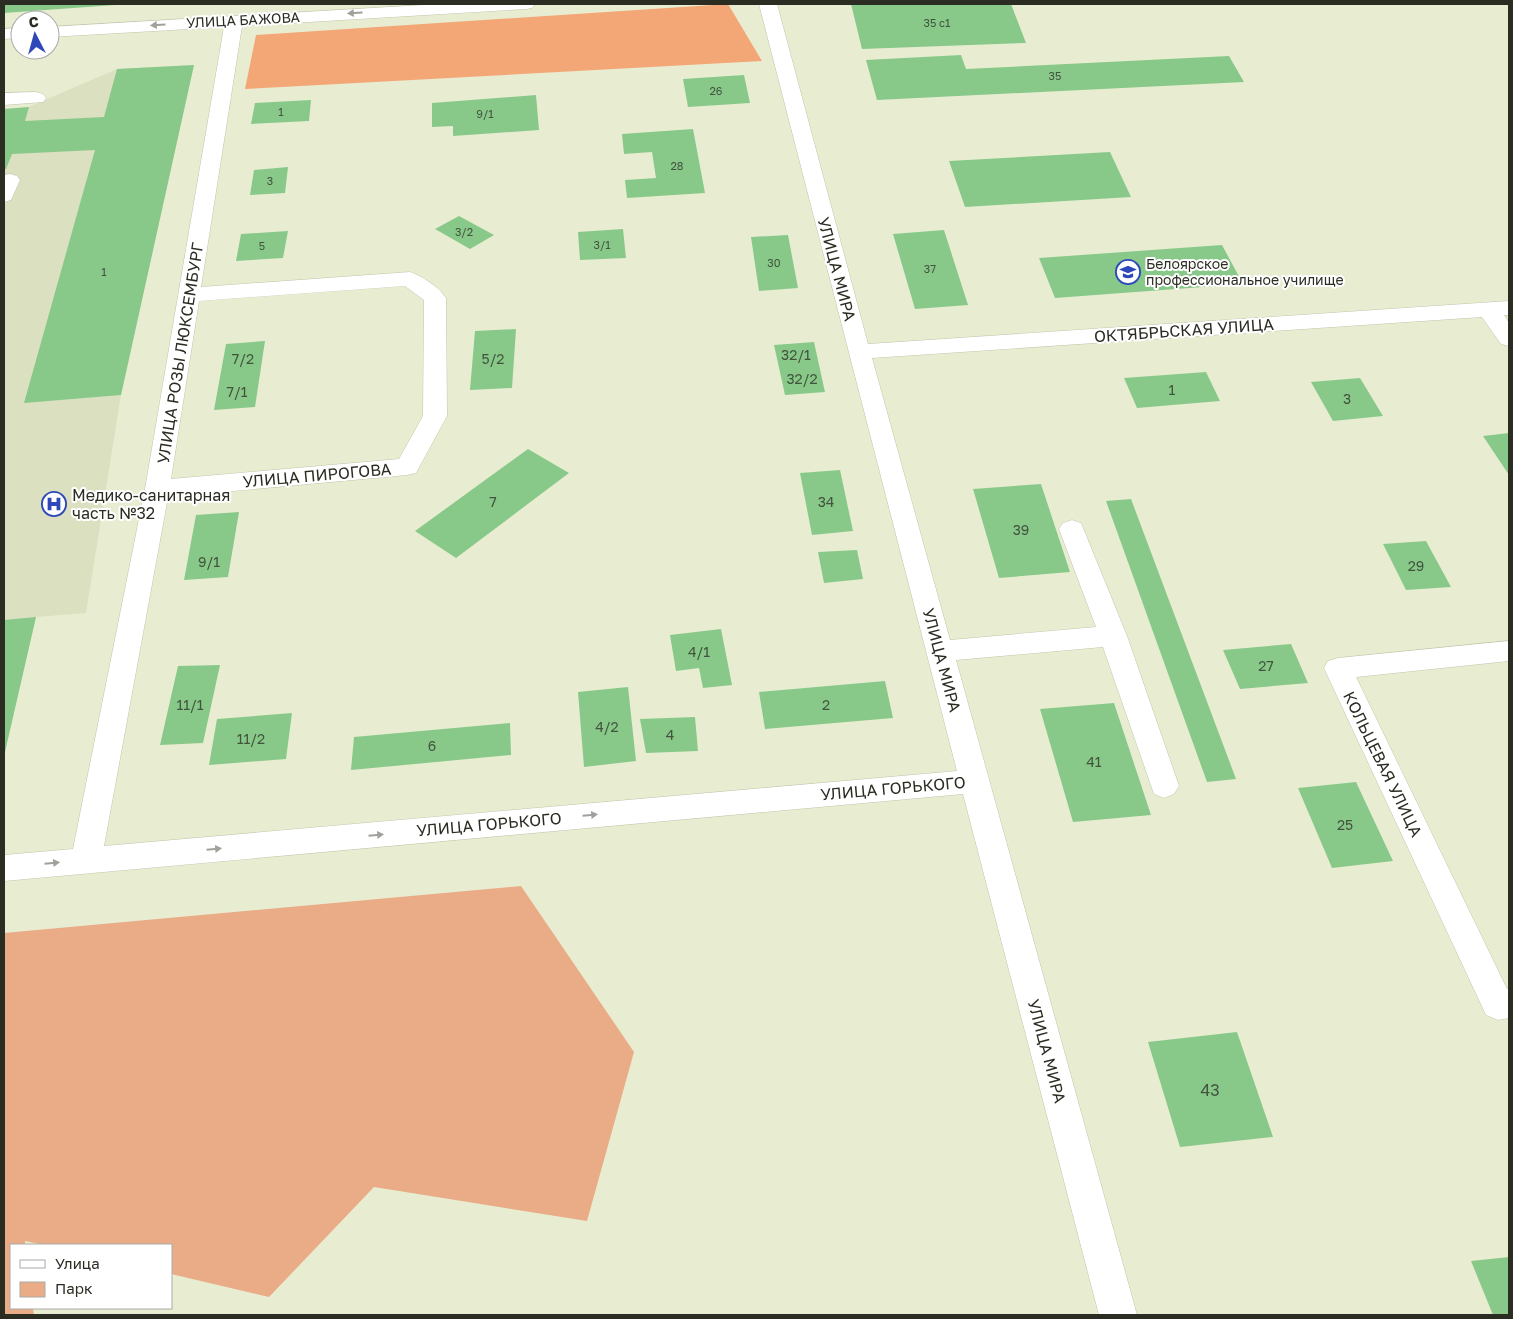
<svg xmlns="http://www.w3.org/2000/svg" width="1513" height="1319" font-family="'Golos Text',sans-serif">
  <style>
    .built { fill: #dbe0c0 }
    .green { fill: #e9ac86 }
    .forest { fill: #f3a777 }
    .building { fill: #88c98a }
    .lines { fill: none; stroke-linecap: round; stroke-linejoin: round }
    .minor-casing { stroke: #c1c5ac; stroke-width: 1 }
    .minor { fill: #fff; fill-rule: evenodd }
    .oneway { fill: #a0a09c }
    .labels { text-anchor: middle; stroke-width: 4; stroke-linejoin: round; paint-order: stroke }
    .far-number-label { font-size: 11px; fill: #42543d }
    .far-street-label { font-size: 14px; fill: #2b2d23; stroke: #fff }
    .far-poi-label { font-size: 14px; fill: #2b2d23; stroke: #fff; text-anchor: start }
    .number-label { font-size: 14px; fill: #42543d }
    .street-label { font-size: 16px; fill: #2b2d23; stroke: #fff }
    .poi-label { font-size: 16px; fill: #2b2d23; stroke: #fff; text-anchor: start }
    .near-number-label { font-size: 16px; fill: #42543d }
  </style>
  <rect width="100%" height="100%" fill="#e8edd2"/>
  <path class="built" d="M194 65 121 395 86 613 36 617 4 755V109L29 107 117 69Z"/>
  <path class="green" d="M521 886 634 1052 587 1221 374 1187 269 1297 171 1274V1245H44L25 1241V1245H11V1308H33L34 1315H4V933Z"/>
  <path class="forest" d="M728 4 762 61 245 89 256 35Z"/>
  <path class="building" d="M4 4H115V5L4 13Z
    M851 4H1011L1026 43 862 49Z
    M961 55 966 69 1229 56 1244 82 877 100 866 60Z
    M194 65 121 395 24 403 95 150 12 154 6 169H4V109L29 107 25 121 104 117 117 69Z
    M744 75 750 103 688 107 683 79Z
    M536 95 539 130 453 136V126L432 127V103Z
    M311 100 309 121 251 124 255 103Z
    M693 129 705 193 627 198 625 180 656 178 652 152 624 154 622 134Z
    M1110 152 1131 197 965 207 949 161Z
    M288 167 285 193 250 195 254 170Z
    M459 216 494 235 470 249 435 229Z
    M623 229 626 258 580 260 578 232Z
    M944 230 968 305 915 309 893 234Z
    M288 231 283 258 236 261 241 234Z
    M788 235 798 288 759 291 751 237Z
    M1222 245 1243 284 1055 298 1039 258Z
    M516 329 512 388 470 390 475 331Z
    M265 341 255 407 214 410 226 344Z
    M814 342 825 392 785 395 774 345Z
    M1206 372 1220 401 1137 408 1124 378Z
    M1360 378 1383 416 1333 421 1311 382Z
    M1509 433V475L1483 436Z
    M528 449 569 473 456 558 415 531Z
    M840 470 853 531 812 535 800 473Z
    M1041 484 1070 572 999 578 973 489Z
    M1131 499 1236 779 1207 782 1106 501Z
    M239 512 228 577 184 580 196 515Z
    M1426 541 1451 587 1406 590 1383 544Z
    M857 550 863 579 824 583 818 552Z
    M36 617 5 752H4V620Z
    M721 629 732 685 703 688 699 668 676 671 670 635Z
    M1291 644 1308 683 1240 689 1223 650Z
    M220 665 203 743 160 745 178 666Z
    M885 681 893 718 765 729 759 692Z
    M628 687 636 761 584 767 578 692Z
    M1114 703 1151 815 1073 822 1040 709Z
    M292 713 286 759 209 765 217 719Z
    M695 717 698 751 646 753 640 719Z
    M510 723 511 755 351 770 354 737Z
    M1356 782 1393 861 1332 868 1298 788Z
    M1237 1032 1273 1137 1180 1147 1148 1042Z
    M1509 1257V1315H1493L1471 1261Z"/>
  <g class="lines">
    <defs>
      <path id="minor" d="M440 4H535L532 8 526 9 242 26 201 287 410 272C422 276 439 287 446 298L447 416 416 473 407 475 168 497 104 846 957 771 759 4H777L868 344 1509 301V315H1504L1509 323V346L1501 344 1482 317 872 358 950 640 1096 627 1059 529 1063 523 1072 520 1081 523 1127 636 1179 786 1174 794 1164 798 1154 794 1103 647 956 660 1137 1315H1099L963 794 4 881V855L73 849 145 489 224 27 50 37V27ZM405 286 424 300 423 416 399 459 171 479 199 301Z
        M20 28V38L4 39V29Z
        M36 92 43 94 46 98 43 102 4 105V93Z
        M10 174 17 176 20 180 11 200 4 202V175Z
        M1509 641V661L1356 677 1507 989 1509 988V1018L1498 1020 1486 1015 1324 668 1328 661 1338 658Z"/>
    </defs>
    <use href="#minor" class="minor-casing"/>
    <use href="#minor" class="minor"/>
  </g>
  <defs><path id="oneway-solid" d="M-6-.8H1V-3.2L6.5 0L1 3.2V.8H-6Z" transform="scale(1.25)"/></defs>
  <g class="oneway">
    <use href="#oneway-solid" transform="translate(355 13) rotate(177)"/>
    <use href="#oneway-solid" transform="translate(158 25) rotate(177)"/>
    <use href="#oneway-solid" transform="translate(590 815) rotate(-5)"/>
    <use href="#oneway-solid" transform="translate(376 835) rotate(-5)"/>
    <use href="#oneway-solid" transform="translate(214 849) rotate(-5)"/>
    <use href="#oneway-solid" transform="translate(52 863) rotate(-5)"/>
  </g>
  <defs>
    <symbol id="university-ring" viewBox="-11 -11 22 22"><circle r="9.5" fill="#fff" stroke="#2f48b9" stroke-width="1.5"/><path d="M0-5L7-2L0 1L-7-2ZM-4 1L0 2.5L4 1V4Q0 6-4 4Z" fill="#2f48b9"/></symbol>
    <symbol id="hospital-ring" viewBox="-11 -11 22 22"><circle r="9.5" fill="#fff" stroke="#2f48b9" stroke-width="1.5"/><path d="M-5-5h3v3.5h4V-5h3V5h-3V1.5h-4V5h-3Z" fill="#2f48b9"/></symbol>
  </defs>
  <g fill-rule="evenodd">
    <use href="#university-ring" x="1114" y="258" width="28" height="28"/>
    <use href="#hospital-ring" x="40" y="490" width="28" height="28"/>
  </g>
  <g class="labels">
    <g class="far-number-label">
      <text x="937" y="27">35 с1</text>
      <text x="1055" y="80">35</text>
      <text x="716" y="95">26</text>
      <text x="281" y="116">1</text>
      <text x="485" y="118">9/1</text>
      <text x="677" y="170">28</text>
      <text x="270" y="185">3</text>
      <text x="464" y="236">3/2</text>
      <text x="602" y="249">3/1</text>
      <text x="262" y="250">5</text>
      <text x="774" y="267">30</text>
      <text x="930" y="273">37</text>
      <text x="104" y="276">1</text>
    </g>
    <g class="far-street-label">
      <text transform="translate(243 20) rotate(-3)" y="5">УЛИЦА БАЖОВА</text>
    </g>
    <g class="far-poi-label">
      <text x="1146" y="269">Белоярское<tspan x="1146" dy="16">профессиональное училище</tspan></text>
    </g>
    <g class="number-label">
      <text x="796" y="360">32/1</text>
      <text x="243" y="364">7/2</text>
      <text x="493" y="364">5/2</text>
      <text x="802" y="384">32/2</text>
      <text x="1172" y="395">1</text>
      <text x="237" y="397">7/1</text>
      <text x="1347" y="404">3</text>
      <text x="493" y="507">7</text>
      <text x="826" y="507">34</text>
      <text x="1021" y="535">39</text>
      <text x="209" y="567">9/1</text>
      <text x="1416" y="571">29</text>
      <text x="699" y="657">4/1</text>
      <text x="1266" y="671">27</text>
      <text x="190" y="710">11/1</text>
      <text x="826" y="710">2</text>
      <text x="607" y="732">4/2</text>
      <text x="670" y="740">4</text>
      <text x="251" y="744">11/2</text>
      <text x="432" y="751">6</text>
      <text x="1094" y="767">41</text>
      <text x="1345" y="830">25</text>
    </g>
    <g class="street-label">
      <text transform="translate(837 269) rotate(75)" y="6">УЛИЦА МИРА</text>
      <text transform="translate(1184 330) rotate(-4)" y="6">ОКТЯБРЬСКАЯ УЛИЦА</text>
      <text transform="translate(180 353) rotate(-81)" y="6">УЛИЦА РОЗЫ ЛЮКСЕМБУРГ</text>
      <text transform="translate(317 475) rotate(-5)" y="6">УЛИЦА ПИРОГОВА</text>
      <text transform="translate(942 660) rotate(75)" y="6">УЛИЦА МИРА</text>
      <text transform="translate(1383 764) rotate(64)" y="6">КОЛЬЦЕВАЯ УЛИЦА</text>
      <text transform="translate(893 788) rotate(-5)" y="6">УЛИЦА ГОРЬКОГО</text>
      <text transform="translate(489 824) rotate(-5)" y="6">УЛИЦА ГОРЬКОГО</text>
      <text transform="translate(1047 1051) rotate(75)" y="6">УЛИЦА МИРА</text>
    </g>
    <g class="poi-label">
      <text x="72" y="501">Медико-санитарная<tspan x="72" dy="18">часть №32</tspan></text>
    </g>
    <g class="near-number-label">
      <text x="1210" y="1096">43</text>
    </g>
  </g>
  <rect width="1513" height="1319" fill="none" stroke="#2b2d23" stroke-width="10"/>
  <rect x="10" y="1244" width="162" height="65" fill="#ffffff" stroke="#aaaba7"/>
  <rect x="20" y="1260" width="25" height="8" fill="#ffffff" stroke="#aaaba7"/>
  <text x="55" y="1269" font-size="15" fill="#2b2d23">Улица</text>
  <rect x="20" y="1282" width="25" height="15" fill="#e9ac86" stroke="#aaaba7"/>
  <text x="55" y="1294" font-size="15" fill="#2b2d23">Парк</text>
  <g transform="translate(35 35) rotate(354)"><circle r="24" fill="#ffffff" stroke="#aaaba7"/>
  <path d="M0-4L9 19L0 12L-9 19Z" fill="#2f48b9"/>
  <text y="-8" font-size="14" font-weight="bold" text-anchor="middle" fill="#2b2d23">С</text>
  </g>
</svg>
